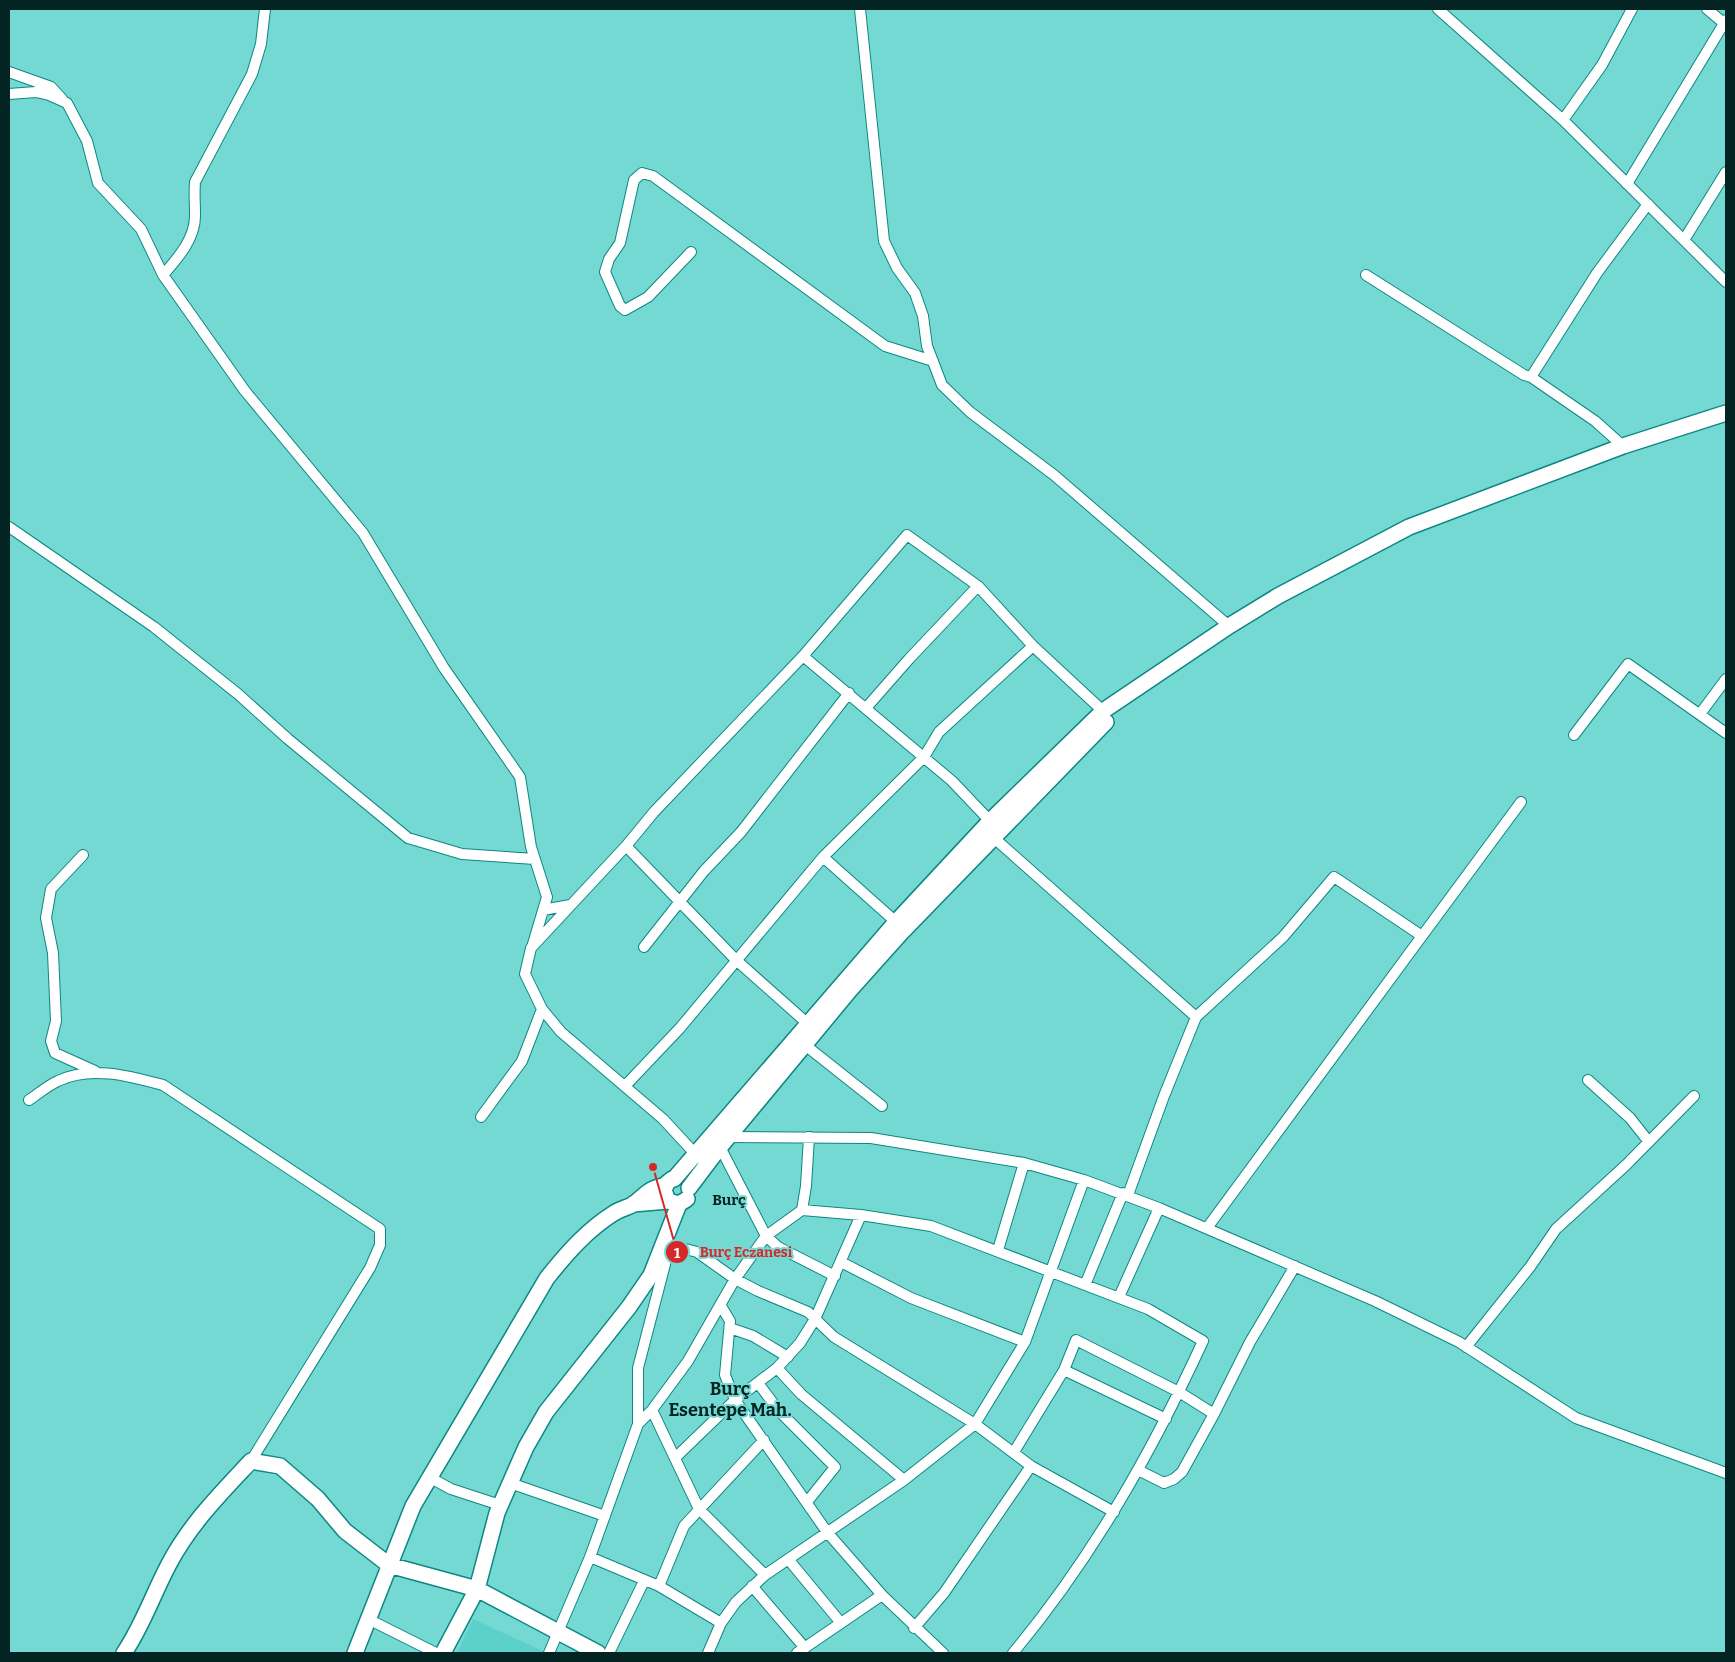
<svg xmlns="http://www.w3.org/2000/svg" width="1735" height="1662" font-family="Bitter,serif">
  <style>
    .built { fill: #5cd0ca }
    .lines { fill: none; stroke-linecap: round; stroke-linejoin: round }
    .street-casing { stroke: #0c8783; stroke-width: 12 }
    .secondary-casing { stroke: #0c8783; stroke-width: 18 }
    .street { stroke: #fff; stroke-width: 10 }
    .secondary { stroke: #fff; stroke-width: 15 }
    .labels { text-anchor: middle; stroke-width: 4; stroke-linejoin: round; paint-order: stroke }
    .quarter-label { font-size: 15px; font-weight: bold; fill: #032422; stroke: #75d9d3 }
    .district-label { font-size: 18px; font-weight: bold; fill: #032422; stroke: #75d9d3 }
    .leader { fill: none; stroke: #d62828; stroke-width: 2 }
    .callout-dot { fill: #d62828; stroke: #75d9d3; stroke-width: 2 }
    .mark-label { font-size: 15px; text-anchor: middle; font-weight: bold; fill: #fff }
    .callout-label { font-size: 14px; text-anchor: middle; font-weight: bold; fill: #d62828; stroke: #75d9d3; stroke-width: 4; stroke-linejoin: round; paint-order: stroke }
  </style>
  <rect width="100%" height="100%" fill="#75d9d3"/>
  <path class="built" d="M473 1619 545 1652 544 1653H457Z"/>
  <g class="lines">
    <defs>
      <path id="street" d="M265 9 261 44 252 74 195 182C194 193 195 203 195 214 196 238 178 258 163 275L245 391 363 533 444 668 520 777 531 847 547 897 533 944
        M860 9 884 241 897 268 915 293 923 316 927 346 942 385 970 412 1054 475 1229 626
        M1438 9 1563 120 1726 282
        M1707 9 1726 25
        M9 72 51 87 62 99
        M9 94 36 92 49 95 67 103 87 141 98 183 141 229 163 275
        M1563 120 1602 65 1632 9
        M1627 184 1726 20
        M1684 240 1726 172
        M691 252 648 297 625 310 620 306 605 272 609 259 620 243 634 180 642 173 653 176 885 346 933 361
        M1366 275 1524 375 1531 377 1595 421 1623 446
        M1531 377 1597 273 1648 204
        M9 527 154 627 238 694 288 739 408 838 462 854 535 859
        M978 586 1033 646 1103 711
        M803 656 952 781 990 821
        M1700 714 1726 679
        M1574 735 1628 664 1726 733
        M994 838 1196 1017 1283 937 1334 877 1422 936 1521 802
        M626 846 736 960 807 1023
        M83 855 51 889 46 918 53 953 56 1021 51 1041 55 1053 95 1071
        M823 857 896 922
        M543 910 570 905
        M644 947 704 871 741 832 849 693
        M805 1045 882 1106
        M1588 1080 1630 1118 1649 1142
        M625 1086 680 1028 823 857 924 757 939 732 1033 646
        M29 1100C38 1094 47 1086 58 1081 90 1065 130 1076 163 1085L380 1229V1245L370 1268 251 1461
        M481 1117 522 1061 542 1009
        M726 1137 871 1138 1024 1163 1084 1180 1159 1208 1375 1301 1459 1342 1576 1418 1726 1473
        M720 1147 766 1236 778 1247 835 1276
        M699 1158 663 1119 561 1032 542 1009 525 974 531 948 626 846 654 812 803 656 907 535 978 586 909 659 866 708
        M1128 1195 1164 1096 1196 1017
        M802 1210 861 1215 931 1226 1148 1309 1203 1341C1151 1454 1092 1558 1013 1653
        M1207 1228 1422 936
        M665 1240 670 1245 697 1252 735 1279 758 1291 808 1312 834 1337 975 1424 1031 1466 1114 1512
        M998 1250 1024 1163
        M841 1262 911 1298 1025 1342
        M1085 1285 1123 1193
        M1119 1297 1159 1208
        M721 1306 730 1321 725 1375 735 1400 827 1532 882 1595 943 1653
        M730 1328 753 1336 788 1357
        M1466 1347 1530 1267 1556 1229 1626 1165 1694 1096
        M777 1368 801 1394 904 1480
        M1064 1370 1166 1419
        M758 1383 779 1411 835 1467 807 1502
        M652 1410 699 1509 765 1575
        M638 1424V1368L670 1245
        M1014 1452 1064 1370 1076 1340 1179 1392 1214 1414
        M675 1458 735 1400 777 1368 800 1343 815 1319 861 1215
        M1138 1470 1164 1483 1174 1479 1182 1472 1214 1414 1250 1342 1295 1266
        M429 1477 451 1489 500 1505
        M510 1483 605 1516
        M590 1557 659 1586 721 1623
        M788 1559 841 1623
        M659 1586 684 1526 764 1440
        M752 1586 805 1648
        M368 1619 436 1653
        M914 1628 944 1593 1031 1466
        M549 1653 590 1557 638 1424 652 1410 688 1361 735 1279 766 1236 802 1210 806 1186 809 1137
        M609 1653 644 1581
        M708 1653 721 1623 736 1602 765 1575 904 1480 975 1424 1025 1342 1084 1180
        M797 1653 882 1595"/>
      <path id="secondary" d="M674 1179 896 922 990 821 1103 711 1229 626 1278 596 1409 527 1623 446 1726 413
        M689 1188 720 1147 850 990 901 933 1106 722
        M668 1201 664 1190 667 1183 672 1179
        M633 1204 668 1201 679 1204 687 1199
        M124 1653C143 1625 153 1594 169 1564 190 1524 221 1493 251 1461L280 1466 318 1499 345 1531 389 1565 477 1589 598 1653
        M355 1653 413 1506 547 1278C567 1253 587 1230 614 1213 620 1209 626 1208 632 1205 644 1197 649 1187 665 1186
        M443 1653 477 1589 497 1513 526 1447 546 1412 629 1307 651 1275 679 1204"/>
    </defs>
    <use href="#street" class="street-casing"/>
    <use href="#secondary" class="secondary-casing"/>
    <use href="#street" class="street"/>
    <use href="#secondary" class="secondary"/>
  </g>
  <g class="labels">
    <g class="quarter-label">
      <text x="729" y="1205">Burç</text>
    </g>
    <g class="district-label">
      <text x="730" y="1395">Burç<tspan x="730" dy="21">Esentepe Mah.</tspan></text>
    </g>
  </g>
  <path class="leader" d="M653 1167L677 1252"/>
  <g class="callout-dot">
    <circle cx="653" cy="1167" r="5"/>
    <circle cx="677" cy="1252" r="12"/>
  </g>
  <g class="mark-label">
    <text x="677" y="1258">1</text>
  </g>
  <g class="callout-label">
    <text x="746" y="1257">Burç Eczanesi</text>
  </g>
  <rect width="1735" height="1662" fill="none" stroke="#032422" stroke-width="20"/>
</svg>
